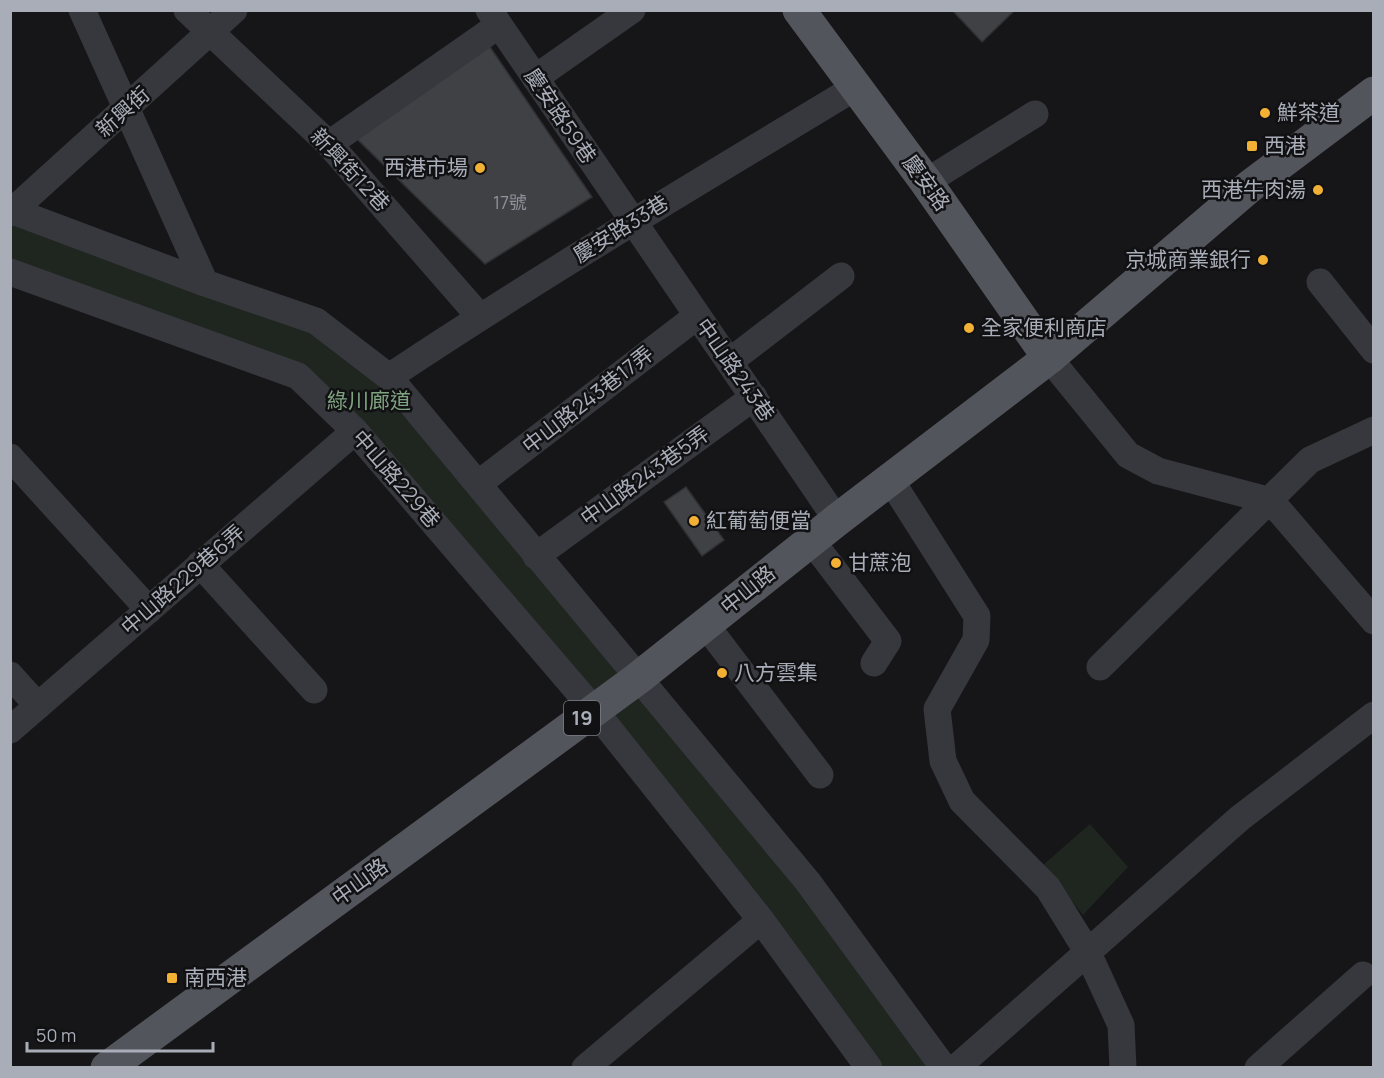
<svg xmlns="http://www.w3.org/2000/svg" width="1384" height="1078" font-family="Manrope,'Noto Sans TC',sans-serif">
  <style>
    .green { fill: #1e261f }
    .building { fill: #404145; stroke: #303034; stroke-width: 1.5 }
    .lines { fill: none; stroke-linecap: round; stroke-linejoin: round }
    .minor { stroke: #37383d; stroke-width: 27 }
    .major { stroke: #53555c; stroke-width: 33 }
    .poi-dot { fill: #f2b134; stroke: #111113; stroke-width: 2 }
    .labels { text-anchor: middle; stroke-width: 5; stroke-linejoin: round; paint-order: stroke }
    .number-label { font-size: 18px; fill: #8e929b }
    .shield { fill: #111113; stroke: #7b7e86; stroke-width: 1.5 }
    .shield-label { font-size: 20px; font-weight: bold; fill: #a8adb8 }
    .street-label { font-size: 21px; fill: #a8adb8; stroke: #111113 }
    .poi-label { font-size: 21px; fill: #a8adb8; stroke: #111113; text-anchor: start }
    .park-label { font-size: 21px; fill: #7fa381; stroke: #111113 }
  </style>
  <rect width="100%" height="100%" fill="#161618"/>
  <path class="green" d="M10 210 316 321 389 377 944 1067H869L761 920 298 376 11 272Z
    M1090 824 1128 867 1083 915 1043 865Z"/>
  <path class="building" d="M952 10H1015L982 42Z
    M488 44 592 197 485 264 357 139Z
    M686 487 724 540 702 556 664 502Z"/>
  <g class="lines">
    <path class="minor" d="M82 10 205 283
      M187 10 329 144 480 317
      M489 10 837 520
      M535 78 632 10
      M329 144 499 25
      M926 182 1035 114
      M13 211 205 283 316 321 389 377 808 882 944 1068
      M10 213 234 10
      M10 272 298 376 355 431 594 710 761 920 869 1068
      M1320 282 1374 350
      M1049 358 1128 455 1158 471 1271 501 1374 621
      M729 362 841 276
      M389 377C542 275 699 182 856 87
      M10 457 149 610
      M890 479 977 616 976 640 937 709 943 761 962 801 1048 888 1087 951 1121 1025 1123 1068
      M478 484 697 316
      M811 540 888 641 874 663
      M536 556 754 397
      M200 564 314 690
      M705 624 820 775
      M1100 667 1310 460 1374 430
      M10 675 38 706
      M10 730 355 431
      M585 1068 761 920
      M956 1068 1240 818 1374 715
      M1258 1068 1363 975"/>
    <path class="major" d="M799 10 926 182 1049 358
      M107 1068 637 679 837 520 1049 358 1249 187 1374 93"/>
  </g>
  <g class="poi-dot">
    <circle cx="1265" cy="113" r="6"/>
    <rect x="1246" y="140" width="12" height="12" rx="3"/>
    <circle cx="480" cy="168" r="6"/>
    <circle cx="1318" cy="190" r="6"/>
    <circle cx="1263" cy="260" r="6"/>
    <circle cx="969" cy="328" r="6"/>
    <circle cx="694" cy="521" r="6"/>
    <circle cx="836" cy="563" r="6"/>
    <circle cx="722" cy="673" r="6"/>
    <rect x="166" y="972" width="12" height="12" rx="3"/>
  </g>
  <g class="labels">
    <g class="number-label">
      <text x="510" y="209">17號</text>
    </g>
    <rect class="shield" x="564" y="701" width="36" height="34" rx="4.5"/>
    <g class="shield-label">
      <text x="582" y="725">19</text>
    </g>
    <g class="street-label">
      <text transform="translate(123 112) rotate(-42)" y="7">新興街</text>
      <text transform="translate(560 116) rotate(56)" y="7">慶安路59巷</text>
      <text transform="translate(350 170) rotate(47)" y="7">新興街12巷</text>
      <text transform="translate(926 183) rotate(54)" y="7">慶安路</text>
      <text transform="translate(621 229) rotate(-32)" y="7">慶安路33巷</text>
      <text transform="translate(735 370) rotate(55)" y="7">中山路243巷</text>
      <text transform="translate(588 400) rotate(-38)" y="7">中山路243巷17弄</text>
      <text transform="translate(645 476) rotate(-36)" y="7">中山路243巷5弄</text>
      <text transform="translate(396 479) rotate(49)" y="7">中山路229巷</text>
      <text transform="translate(183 580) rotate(-41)" y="7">中山路229巷6弄</text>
      <text transform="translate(748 590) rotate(-39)" y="7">中山路</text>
      <text transform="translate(360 882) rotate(-36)" y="7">中山路</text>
    </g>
    <g class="poi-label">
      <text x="1277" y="120">鮮茶道</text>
      <text x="1264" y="153">西港</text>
      <text x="468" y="175" text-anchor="end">西港市場</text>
      <text x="1306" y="197" text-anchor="end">西港牛肉湯</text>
      <text x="1251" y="267" text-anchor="end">京城商業銀行</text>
      <text x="981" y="335">全家便利商店</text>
      <text x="706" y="528">紅葡萄便當</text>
      <text x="848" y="570">甘蔗泡</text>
      <text x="734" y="680">八方雲集</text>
      <text x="184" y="985">南西港</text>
    </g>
    <g class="park-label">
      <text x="369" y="408">綠川廊道</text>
    </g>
  </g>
  <rect width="1384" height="1078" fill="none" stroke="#a8adb8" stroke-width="24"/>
  <path d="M27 1042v9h186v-9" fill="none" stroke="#a8adb8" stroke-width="3"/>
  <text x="36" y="1042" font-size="18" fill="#a8adb8" stroke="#111113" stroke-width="4.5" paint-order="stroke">50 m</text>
</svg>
